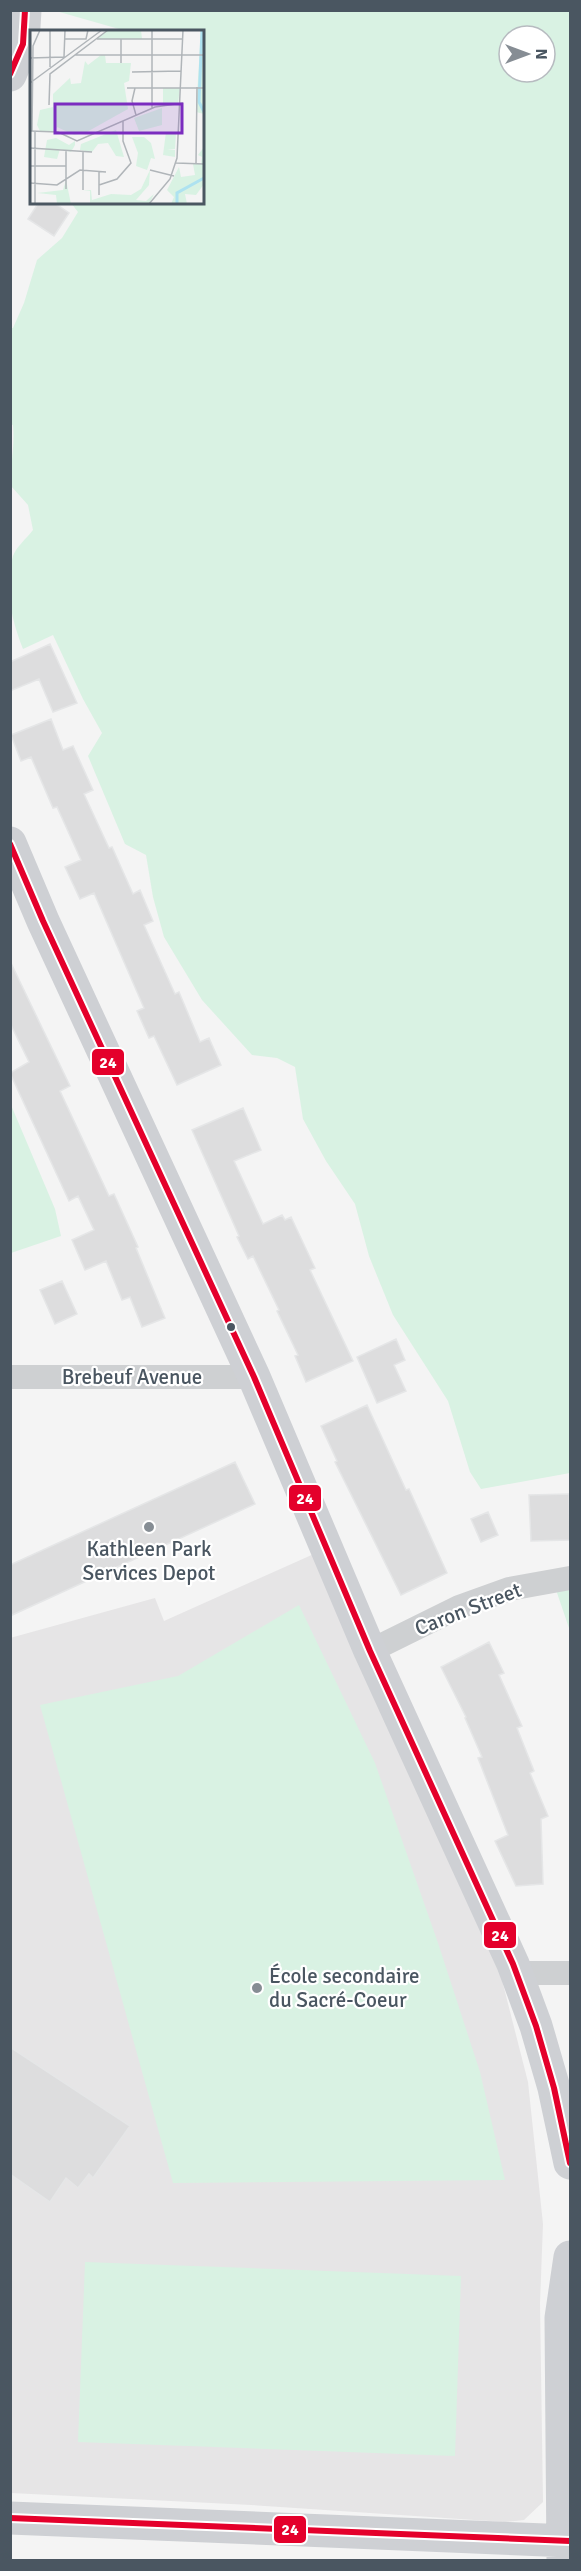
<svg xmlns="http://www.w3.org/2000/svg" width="581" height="2571" font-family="Signika,sans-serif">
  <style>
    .education { fill: #e6e5e6 }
    .green { fill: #d9f2e3; fill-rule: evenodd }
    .building { fill: #ddddde; stroke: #e5e6e7; stroke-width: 1.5 }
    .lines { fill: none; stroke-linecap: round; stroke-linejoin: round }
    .street { stroke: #ced0d2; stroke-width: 24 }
    .secondary { stroke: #ced0d4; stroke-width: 33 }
    .bus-1-casing { stroke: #fff; stroke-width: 10 }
    .bus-1 { stroke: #e4002b; stroke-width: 6 }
    .bus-dot { fill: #4a5661; stroke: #fff; stroke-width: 2 }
    .poi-dot { fill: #868d94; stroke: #fff; stroke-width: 2 }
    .labels { text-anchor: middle; stroke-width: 4.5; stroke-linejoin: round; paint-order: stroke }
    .street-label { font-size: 21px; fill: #4a5661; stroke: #fff }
    .poi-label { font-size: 21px; fill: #4a5661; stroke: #fff }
    .inset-river { fill: none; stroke: #aee2f0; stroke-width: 3 }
    .inset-road { fill: none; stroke: #b0b5b9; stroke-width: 1.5 }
    .view { fill: #7b2cbf; fill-opacity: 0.15; stroke: #7b2cbf; stroke-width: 3 }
    .inset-edge { fill: none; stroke: #4a5661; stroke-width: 3 }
    .line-badge { stroke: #fff; stroke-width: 2 }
    .badge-label { font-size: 16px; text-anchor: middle; font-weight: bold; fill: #fff }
  </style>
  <rect width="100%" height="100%" fill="#f4f4f4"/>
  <path class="education" d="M325 1549 480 1894 528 2082 543 2224 540 2303 543 2502 524 2520 505 2522 251 2505 11 2493 10 1638 155 1598 164 1621Z"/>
  <path class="green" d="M56 11H570V1473L481 1489 470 1472 448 1401 393 1315 369 1256 355 1204 326 1161 303 1119 295 1067 277 1058 252 1055 202 1000 164 937 153 897 146 855 125 844 88 756 102 733 83 699 53 635 23 649C12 621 3 586 13 556 16 547 27 538 33 530L28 505 11 486C10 463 15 448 13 425L10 424 11 328H13L24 303 37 260 62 238 78 212 71 203 202 202V32L119 31V29ZM509 36H545V72H509Z
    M11 1105 55 1209 61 1236 11 1253Z
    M570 1581V1631L554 1584Z
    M299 1605 375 1763 438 1943 480 2072 505 2180 173 2183 40 1705 178 1676Z
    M85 2262 461 2276 455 2456 78 2442Z"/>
  <path class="building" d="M39 202H53L69 213 54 236 28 219Z
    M50 644 77 703 53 712 39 679 10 691V662Z
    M51 719 63 750 73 746 93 790 84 794 109 848 112 847 133 894 140 890 153 921 144 925 175 994 179 992 200 1042 209 1038 221 1065 177 1085 154 1036 149 1038 137 1011 144 1008 94 893 80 899 65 867 81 860 57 807 53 808 31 757 21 761 11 735Z
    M10 961 70 1086 60 1091 109 1196 114 1194 138 1247 136 1248 165 1318 142 1327 130 1297 122 1300 106 1261 85 1270 72 1240 94 1230 78 1196 69 1201 10 1073 29 1062 10 1023Z
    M243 1108 261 1150 234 1161 263 1224 282 1215 285 1220 291 1217 315 1268 310 1270 353 1361 306 1382 295 1356 298 1355 277 1311 279 1310 253 1256 248 1259 237 1237 239 1236 192 1130Z
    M62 1281 77 1314 55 1324 40 1290Z
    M396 1339 405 1360 394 1365 406 1391 377 1403 357 1357Z
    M367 1405 406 1490 409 1489 447 1573 401 1595 335 1462 337 1461 321 1426Z
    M235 1462 255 1504 10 1616V1565Z
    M569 1494 570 1540 531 1541 529 1495Z
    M488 1512 498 1535 481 1542 471 1519Z
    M489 1642 504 1673 499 1675 522 1726 517 1728 534 1771 530 1773 548 1816 541 1819 543 1884 516 1886 495 1841 508 1835 478 1758 482 1757 465 1718 466 1717 441 1667Z
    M10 2047 130 2126 93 2178 89 2174 78 2188 66 2178 50 2202 10 2174Z"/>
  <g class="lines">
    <path class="street" d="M10 1377H254
      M370 1651 459 1607 509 1589 570 1578
      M517 1973H570"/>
    <path class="secondary" d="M10 75 23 44 25 10
      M10 843 43 921 254 1377 370 1651 513 1964 536 2026 554 2088 570 2163
      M10 2518 570 2541
      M563 2560 561 2318 570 2257"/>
    <defs>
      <path id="bus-1" d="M10 74 23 44 25 10
        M10 844 43 921 254 1377 370 1651 513 1964 536 2026 554 2088 570 2163
        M10 2518 570 2541"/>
    </defs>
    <use href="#bus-1" class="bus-1-casing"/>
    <use href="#bus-1" class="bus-1"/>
  </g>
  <circle class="bus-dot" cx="231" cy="1327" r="5"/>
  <g class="poi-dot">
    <circle cx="149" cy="1527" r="6"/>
    <circle cx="257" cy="1988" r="6"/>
  </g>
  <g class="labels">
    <g class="street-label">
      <text x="132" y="1384">Brebeuf Avenue</text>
      <text transform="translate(468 1609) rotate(-21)" y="7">Caron Street</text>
    </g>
    <g class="poi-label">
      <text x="149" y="1556">Kathleen Park<tspan x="149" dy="24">Services Depot</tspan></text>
      <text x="269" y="1983" text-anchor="start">École secondaire<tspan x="269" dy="24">du Sacré-Coeur</tspan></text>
    </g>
  </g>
  <g transform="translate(30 30)">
    <rect width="174" height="174" fill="#f4f4f4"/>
    <path d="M78 0H111L112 9H66ZM171 0H174V84L166 82ZM71 25H75L76 33H101L99 51 94 53 98 79 55 103 44 105 27 97 25 102 10 101 7 95 10 80 23 77V64L40 48 41 54 51 53 55 31 58 35ZM133 58H150L148 73H133ZM132 78V95L109 101 104 88ZM86 100 94 127 86 126 78 113 68 114 62 122 50 120 51 114ZM136 102 146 103 145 119H137L145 120V127L133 125ZM102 107H114L121 113 125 129 121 128 117 140 106 136 108 123ZM26 108 39 115 45 111V115L41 122 30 119 27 129 14 127 17 110ZM174 117V154L166 165 155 164 157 174H141L144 167 137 160 149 137 151 147 165 145 163 134H171L172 127 168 125ZM120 140 119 155 106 170 116 171 124 164 119 174H60V161H53L61 160 62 170 81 164 101 165 111 159ZM36 150 41 174H27L26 165 7 163 33 160Z" fill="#d9f2e3"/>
    <path class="inset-river" d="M172 0 169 72 174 82M147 174V163L174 148"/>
    <path class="inset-road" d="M122 0V78M35 9H56L58 0M67 9H153M91 9V33M45 25H174M0 28 34 27 35 0M20 37V0M102 42 151 41M0 53 72 0M97 58H174M105 58 102 71 106 85M19 75 20 44 78 0M0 101 28 102 47 111 125 77 153 73M2 101 3 16 10 0M5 101V174M0 118 62 122M146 133 174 134M166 134 167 57M0 136H36M120 140 144 146M0 153 27 155 50 140 76 142M69 155 87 149 101 133 93 111V91M36 159V121M53 160V121M69 165V142M119 174 140 149 147 128 153 0"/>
    <path class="view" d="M25 74H152V103H25Z"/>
    <rect width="174" height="174" class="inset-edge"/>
  </g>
  <g class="line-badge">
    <rect x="91" y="1048" width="34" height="28" rx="6" fill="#e4002b"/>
    <rect x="288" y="1484" width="34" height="28" rx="6" fill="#e4002b"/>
    <rect x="483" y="1921" width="34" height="28" rx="6" fill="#e4002b"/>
    <rect x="273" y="2515" width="34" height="29" rx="6" fill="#e4002b"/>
  </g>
  <g class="badge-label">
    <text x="108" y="1068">24</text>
    <text x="305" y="1504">24</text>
    <text x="500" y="1941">24</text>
    <text x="290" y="2535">24</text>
  </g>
  <rect width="581" height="2571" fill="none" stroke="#4a5661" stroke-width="24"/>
  <g transform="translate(527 54) rotate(90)"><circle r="28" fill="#ffffff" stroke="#b7bbc0" stroke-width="1.5"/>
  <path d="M0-4.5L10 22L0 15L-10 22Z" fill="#868d94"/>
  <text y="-9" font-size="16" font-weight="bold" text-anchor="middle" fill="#4a5661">N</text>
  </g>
</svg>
